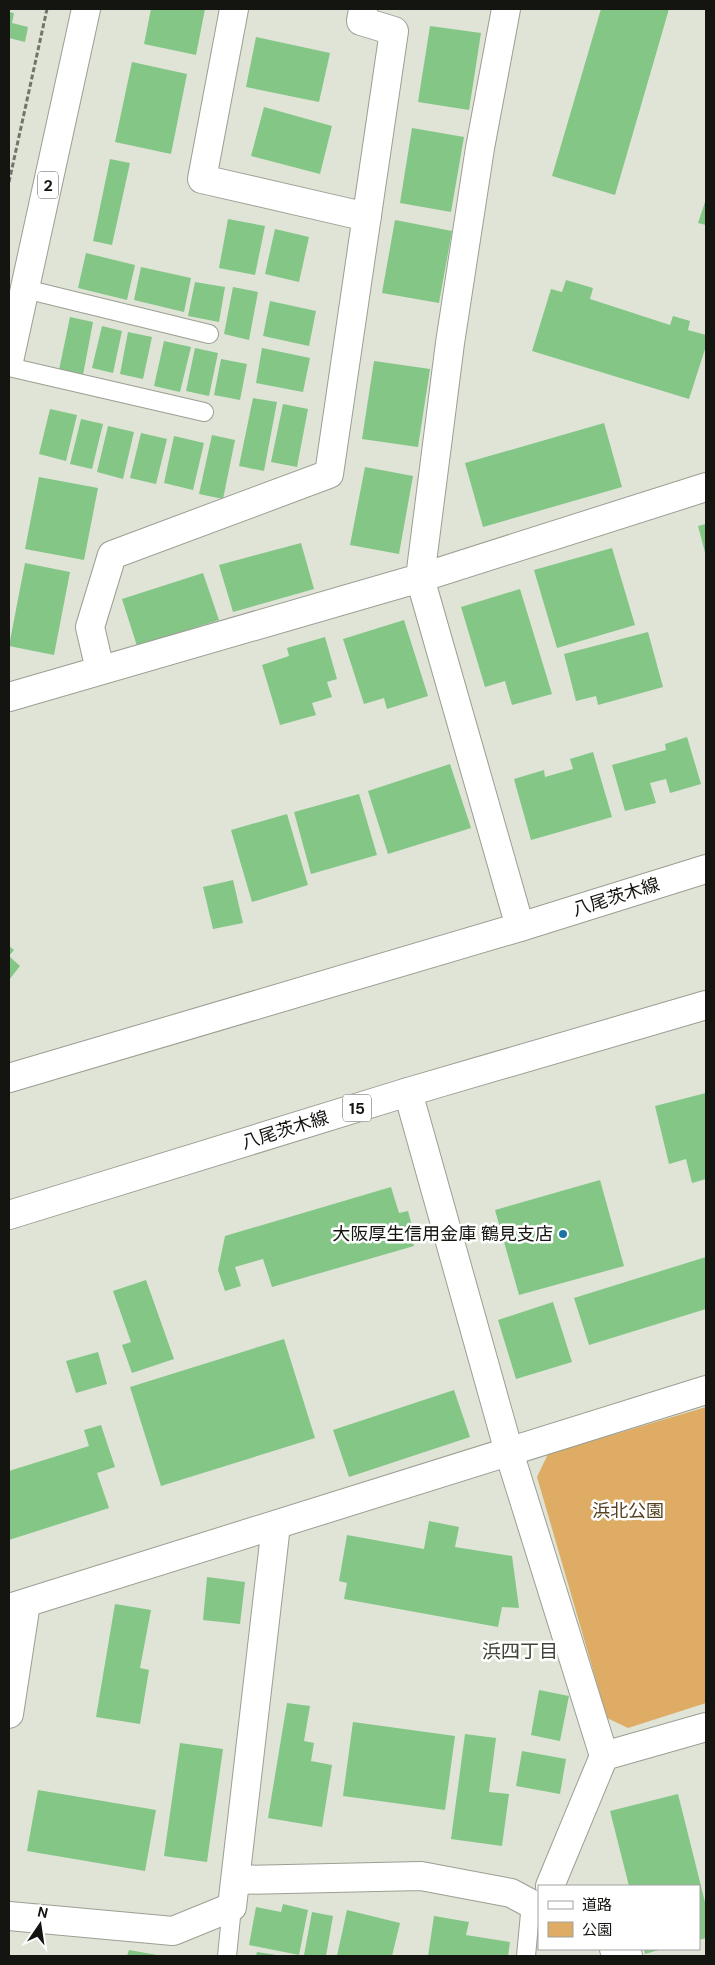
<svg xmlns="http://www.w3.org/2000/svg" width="715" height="1965" font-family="'DM Sans','Noto Sans JP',sans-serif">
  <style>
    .green { fill: #deac65 }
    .building { fill: #83c686 }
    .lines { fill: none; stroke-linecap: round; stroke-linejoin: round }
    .service-casing { stroke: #9b9f93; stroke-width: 20 }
    .minor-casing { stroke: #9b9f93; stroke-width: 30 }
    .primary-casing { stroke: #9b9f93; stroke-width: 30 }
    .path { stroke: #72756d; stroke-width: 3; stroke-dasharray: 5 2.5; stroke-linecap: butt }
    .service { stroke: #fff; stroke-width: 18 }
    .minor { stroke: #fff; stroke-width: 28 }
    .primary { stroke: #fff; stroke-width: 28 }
    .poi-dot { fill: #1d73a3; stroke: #fff; stroke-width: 2 }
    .labels { text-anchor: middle; stroke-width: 5; stroke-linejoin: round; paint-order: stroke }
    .shield { fill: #fff; stroke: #5a5b58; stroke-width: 1 }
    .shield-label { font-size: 16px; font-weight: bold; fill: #141511 }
    .street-label { font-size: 18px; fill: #141511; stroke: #fff }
    .poi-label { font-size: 18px; fill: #141511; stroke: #fff; text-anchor: end }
    .park-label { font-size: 18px; fill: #56401f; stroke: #fff }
    .neighbourhood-label { font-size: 19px; fill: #3f4338; stroke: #fff }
  </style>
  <rect width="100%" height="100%" fill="#dfe4d7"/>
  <path class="green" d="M706 1407V1703L628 1728 607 1718 537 1477 548 1454Z"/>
  <path class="building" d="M151 9H205L196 55 144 44Z
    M601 9H669L615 195 552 176Z
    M9 12 14 13 12 23 28 27 25 42 9 38Z
    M430 26 481 33 469 110 418 102Z
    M256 37 330 53 319 102 246 87Z
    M132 62 187 74 171 154 115 142Z
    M264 107 332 126 320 174 251 156Z
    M412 128 464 137 451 212 400 203Z
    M110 159 130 163 112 245 93 241Z
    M706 199V225L698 223Z
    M228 219 265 226 255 275 219 268Z
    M395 220 452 231 439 303 382 293Z
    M275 229 309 237 299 282 265 274Z
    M86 253 135 265 127 300 78 288Z
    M141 267 191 278 184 312 134 300Z
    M566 280 593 288 590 299 670 325 673 316 690 321 688 330 706 335V346L689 399 532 351 551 289 562 292Z
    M195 282 225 287 219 322 188 316Z
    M233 287 258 292 249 340 224 334Z
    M270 301 316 311 309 346 263 336Z
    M70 317 93 322 83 375 59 370Z
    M102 326 122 331 113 373 92 368Z
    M128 332 152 337 143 379 120 374Z
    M164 341 191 347 180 392 154 386Z
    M195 348 218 353 209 396 186 391Z
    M262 348 310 358 303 392 256 383Z
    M221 359 247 364 240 400 214 395Z
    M374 361 430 369 418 447 362 439Z
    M253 398 277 402 264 471 239 466Z
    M283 404 308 409 297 467 271 462Z
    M50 409 77 415 66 461 39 454Z
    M81 419 103 424 92 469 70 464Z
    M604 423 622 487 483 527 465 463Z
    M108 426 134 432 123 479 97 472Z
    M141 433 167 439 156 484 130 478Z
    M212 435 235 440 223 499 199 494Z
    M174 436 204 443 193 490 164 483Z
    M365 467 413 476 399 554 350 545Z
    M39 477 98 488 84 560 25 549Z
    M706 524V556L698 526Z
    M301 543 314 589 233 612 219 565Z
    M612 548 635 625 557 648 534 570Z
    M25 563 70 572 54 655 9 646Z
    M203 573 219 620 137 646 122 599Z
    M520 589 552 694 512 705 505 681 485 687 461 607Z
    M404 620 428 696 387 709 384 698 364 704 343 639Z
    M648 632 663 687 598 705 596 696 576 701 564 654Z
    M325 637 337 679 327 682 332 697 312 703 316 715 280 725 262 665 289 656 287 648Z
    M687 737 701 784 670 793 666 779 650 783 656 803 625 811 612 765 666 750 665 744Z
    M593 752 612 817 531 840 514 779 544 770 545 777 573 769 570 759Z
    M450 764 471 828 388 854 368 791Z
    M359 794 377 855 311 874 294 812Z
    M287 814 308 885 252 902 231 830Z
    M233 880 243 923 213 929 203 887Z
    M9 946 14 950 9 956 20 966 9 980Z
    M706 1093V1179L692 1183 686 1159 669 1164 655 1106Z
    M600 1180 624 1266 519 1295 495 1210Z
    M391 1187 399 1213 408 1211 412 1226 408 1228 414 1246 272 1287 263 1259 235 1267 241 1286 225 1291 218 1270 225 1236Z
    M706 1257V1309L589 1345 574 1298Z
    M146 1280 174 1359 132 1373 122 1345 131 1342 113 1291Z
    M553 1302 572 1362 516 1379 498 1320Z
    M284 1339 315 1438 161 1486 130 1387Z
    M98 1352 107 1384 76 1393 66 1361Z
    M454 1390 470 1437 349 1477 333 1430Z
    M101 1425 115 1467 97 1473 109 1508 9 1540V1471L89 1446 84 1430Z
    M429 1521 459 1527 455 1547 512 1556 519 1608 502 1607 498 1627 344 1599 347 1583 339 1581 347 1535 424 1549Z
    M207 1577 245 1582 240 1624 203 1620Z
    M115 1604 151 1610 140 1668 149 1670 140 1724 96 1717Z
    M539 1690 569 1696 560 1741 531 1735Z
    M287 1703 310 1706 304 1741 314 1743 311 1761 332 1765 322 1827 268 1818Z
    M353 1722 455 1736 445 1810 343 1796Z
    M465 1734 496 1738 489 1792 509 1794 502 1846 451 1839Z
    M180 1743 223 1749 207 1862 164 1856Z
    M522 1751 566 1759 560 1794 516 1786Z
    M38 1790 156 1810 145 1871 27 1851Z
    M678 1794 706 1906V1938L699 1940V1886H629L610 1811Z
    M283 1904 308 1910 299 1955 249 1945 256 1907 281 1912Z
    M347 1910 400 1923 392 1956H337Z
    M312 1912 333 1916 326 1956 304 1955Z
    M434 1916 469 1922 466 1935 510 1942 508 1956H428Z
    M644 1949H662L645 1954Z
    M129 1950 157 1955V1956H127Z
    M257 1952 276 1955V1956H256Z"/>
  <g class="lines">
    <defs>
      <path id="service" d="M25 289 209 334
        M9 367 204 412
        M227 1956 232 1907
        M526 1956 531 1903"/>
      <path id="minor" d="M234 9 202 179 367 217
        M506 9 480 148 450 343 420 578 520 927
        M100 670 90 627 112 555 329 474 394 31 361 21 363 9
        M9 697 420 578 706 487
        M408 1092 509 1452 604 1756 706 1727
        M9 1608 706 1390
        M9 1714 26 1603
        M237 1880 421 1876 511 1893 539 1908
        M550 1886 604 1756
        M9 1916 173 1931 232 1907 276 1525
        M614 1949 628 1956"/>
      <path id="primary" d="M9 361 86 9
        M9 1078 520 927 706 869
        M9 1215 408 1092 706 1005"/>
    </defs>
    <use href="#service" class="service-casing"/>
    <use href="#minor" class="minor-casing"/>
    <use href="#primary" class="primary-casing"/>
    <path class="path" d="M9 182 47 9"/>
    <use href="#service" class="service"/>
    <use href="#minor" class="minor"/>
    <use href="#primary" class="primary"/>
  </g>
  <circle class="poi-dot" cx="563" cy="1234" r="5"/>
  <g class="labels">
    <g class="shield">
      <rect x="38" y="171.5" width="20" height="27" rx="4"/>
      <rect x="343" y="1094.5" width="28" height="27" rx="4"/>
    </g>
    <g class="shield-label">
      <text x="48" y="191">2</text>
      <text x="357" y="1114">15</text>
    </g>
    <g class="street-label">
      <text transform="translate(616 897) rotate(-17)" y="6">八尾茨木線</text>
      <text transform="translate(285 1130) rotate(-17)" y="6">八尾茨木線</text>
    </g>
    <g class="poi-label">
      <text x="553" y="1240">大阪厚生信用金庫 鶴見支店</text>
    </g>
    <g class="park-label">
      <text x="628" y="1517">浜北公園</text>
    </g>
    <g class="neighbourhood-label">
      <text x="520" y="1658">浜四丁目</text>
    </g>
  </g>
  <rect width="715" height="1965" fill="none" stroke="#141511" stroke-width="20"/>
  <rect x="538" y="1885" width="162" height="65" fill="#ffffff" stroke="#a1a1a0"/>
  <rect x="548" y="1901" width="25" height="8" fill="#ffffff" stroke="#a1a1a0"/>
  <text x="582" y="1910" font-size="15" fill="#141511">道路</text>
  <rect x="548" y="1922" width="25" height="15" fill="#deac65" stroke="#a1a1a0"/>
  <text x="582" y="1935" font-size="15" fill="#141511">公園</text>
  <g transform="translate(40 1925) rotate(13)" stroke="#ffffff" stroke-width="4" paint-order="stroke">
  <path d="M0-4L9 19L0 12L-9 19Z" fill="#141511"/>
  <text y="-8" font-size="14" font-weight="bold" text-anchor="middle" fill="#141511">N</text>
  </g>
</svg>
